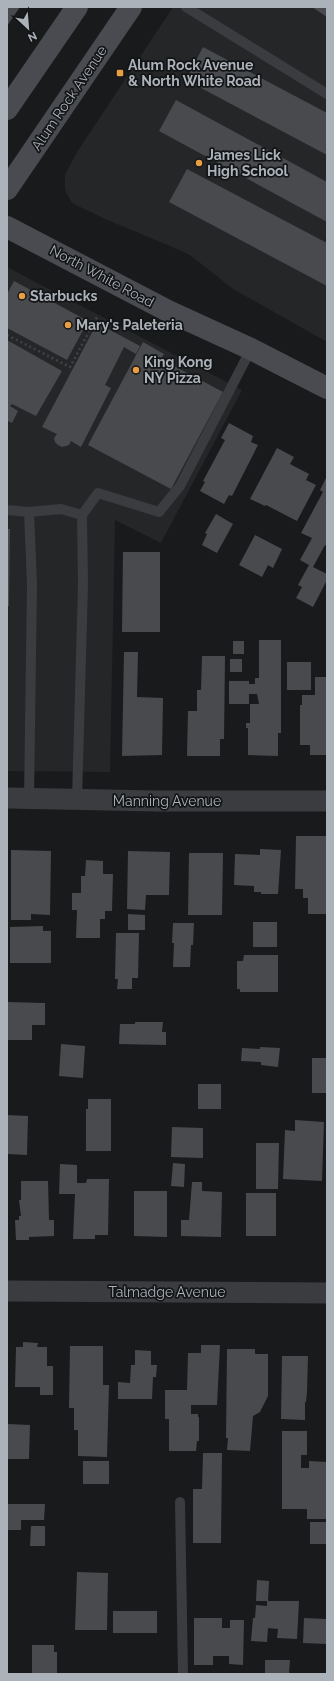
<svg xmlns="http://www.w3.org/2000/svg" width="334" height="1681" font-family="Raleway,sans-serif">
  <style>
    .built { fill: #252628 }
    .building { fill: #484a4e }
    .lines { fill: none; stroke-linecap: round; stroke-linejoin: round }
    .path { stroke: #414347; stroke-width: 2.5; stroke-dasharray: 2 3; stroke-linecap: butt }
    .lane { stroke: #3b3c40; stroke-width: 10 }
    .street { stroke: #3b3c40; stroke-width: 21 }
    .secondary { stroke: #494b50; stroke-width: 22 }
    .poi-dot { fill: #ea9e43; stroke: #141516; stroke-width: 1.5 }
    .labels { text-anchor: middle; stroke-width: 3.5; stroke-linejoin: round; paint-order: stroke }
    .poi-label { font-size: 14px; font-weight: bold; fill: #acb2ba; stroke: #141516; text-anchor: start }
    .street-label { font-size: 14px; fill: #acb2ba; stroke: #141516 }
  </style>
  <rect width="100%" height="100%" fill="#191a1b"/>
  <path class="built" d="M173 7H327V342L233 289 190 255 177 249 105 219 72 203 65 190V175L77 152Z
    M7 267 242 390 161 543 115 520 110 772 7 771Z"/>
  <path class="building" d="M7 7H20L7 26Z
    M312 7H327V17Z
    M203 47 327 113V155L186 80Z
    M176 100 327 182V222L159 131Z
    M187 169 327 243V286L169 202Z
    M14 281 88 321 67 360 7 328V294Z
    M97 323 140 346 136 354 124 347 105 385 111 388 81 447 71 441 69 445 62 447 58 445 55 442 54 438 57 434 42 427Z
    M7 340 62 371 36 416 12 404 10 406 18 411 12 423 8 421 7 423Z
    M143 342 164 354 161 359 223 392 171 489 88 445Z
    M229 423 253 436 251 442 258 445 232 496 229 495 224 504 200 491 205 482 203 481 225 440 221 438Z
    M277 448 294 457 290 464 309 474 306 480 316 485 297 521 266 505 265 506 250 499Z
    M327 476V546L325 545 313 567 327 574V580L313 607 296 598 302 587 298 585 309 565 300 560 312 538 301 533 323 492 320 490Z
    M216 514 233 524 217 553 202 545 207 534 205 533Z
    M7 529H10L9 606H7Z
    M255 535 282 549 273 568 268 565 262 577 239 565Z
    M123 552H160V632H122Z
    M259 640H281V733H278V756L248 755V728H246V723H250V704H259L257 694H249V704H229V681H249V684H255V678H259Z
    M233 641H244V654H233Z
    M124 652H138L137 697 163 698 162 755 122 756Z
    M202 656H225L224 739H220V756H187L188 711H197V690H201Z
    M230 659H242V672H230Z
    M287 662H311V690H287Z
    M315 677H327V755H310V745H300V705H302V695H315Z
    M296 836H327V914H308V898H303V889H295Z
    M260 849 281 850 278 894H261V892H254V886L234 885 235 854 260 855Z
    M11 850 51 851 50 915 31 914V920H11Z
    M128 851 170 852 169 895H146L145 910 127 909Z
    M189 853H223L222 915H188Z
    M86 860 103 861V874H113L112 911H105V919H100V938H76L77 910H72V893H81V876H85Z
    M128 914 145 915V930H128Z
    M253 922H277V947H253Z
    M173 923H194L193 945H191L190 967H173L174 943H172Z
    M43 926V931H51V963H10V927Z
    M116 933H139L138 978H132V989H117L118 979H115Z
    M244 955H278V992H240V989H237V961H243Z
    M7 1002 45 1003V1025H32V1040H7Z
    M135 1022H163L162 1032H166V1045L119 1044 120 1024H135Z
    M61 1044 85 1046 83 1078 59 1076Z
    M260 1047 280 1048 278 1067 261 1065V1062L241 1061 242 1048 260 1049Z
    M312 1058H327V1093H312Z
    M198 1084H221V1109H198Z
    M88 1099H111V1151H86V1109H88Z
    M7 1115 28 1116 27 1155 7 1154Z
    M295 1120 324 1122 322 1181 283 1179 285 1130 295 1131Z
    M172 1127 203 1128V1158L171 1157Z
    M256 1143H279L278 1189H256Z
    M173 1163 185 1164 184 1187 171 1186Z
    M60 1164 77 1165V1183H86L87 1179H109L108 1235H95V1239H73L75 1194H59Z
    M21 1181H48L49 1220H54V1236L29 1237V1240H16L15 1220H19V1216H21L19 1200H21Z
    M192 1182H202V1191L222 1192 221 1237 181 1236V1220H189Z
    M134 1191H167V1237L134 1236Z
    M246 1193H276V1236H246Z
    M23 1342 38 1343 37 1347H47V1366H53V1395H40V1387H15L16 1347H23Z
    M201 1345H220L217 1405H191V1414H198V1417H199V1441H197L196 1451H169V1419H165V1390H187L188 1353H201Z
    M70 1346H103V1385H109L107 1457 78 1456V1430H74V1408H69Z
    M227 1349H255V1354H268V1396L260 1412 253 1416 250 1451 227 1450 228 1438H226Z
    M135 1350 151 1351V1365H157L156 1377H153L152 1399H118V1382L130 1383 131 1365H135Z
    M282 1356H308L307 1392 306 1402H305V1420L281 1419Z
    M7 1424 30 1425 29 1459H7Z
    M282 1431H307V1455H301V1468H309V1461L327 1462V1519H307V1509H282Z
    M203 1453H222L221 1543H193V1489H202Z
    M83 1461H109V1484H83Z
    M7 1504H45L44 1520H21V1530H7Z
    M310 1522H327V1544H310Z
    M31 1526H45V1546H30Z
    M77 1572 108 1573 107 1630H75Z
    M257 1580 269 1581 268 1601H299L297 1639 277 1638 278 1629 268 1628 267 1642 251 1641 253 1618H255L256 1605 267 1606V1601H256Z
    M113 1611H157V1633H113Z
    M194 1618H222V1628H230V1620H244L243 1665 229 1664V1656H213V1665H194Z
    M304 1618 327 1619 326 1644 303 1643Z
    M32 1645H54V1652H57V1674H32Z
    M265 1660H290L289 1674H265Z"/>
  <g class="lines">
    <path class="path" d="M7 335 70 367 97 317"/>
    <path class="lane" d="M186 7 327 94
      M7 510 29 512 61 509 82 515
      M29 799 32 584 29 512
      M77 800 83 584 82 515 98 493 159 512 180 486 251 349
      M180 1502 183 1674"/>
    <path class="street" d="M7 798 157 801H327
      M7 1291 327 1293"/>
    <path class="secondary" d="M7 109 77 7
      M7 189 131 7
      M7 227 168 311 251 349 327 388"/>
  </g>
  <g class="poi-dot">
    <rect x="116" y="69" width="8" height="8" rx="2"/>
    <circle cx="199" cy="163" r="4"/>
    <circle cx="22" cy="296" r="4"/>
    <circle cx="68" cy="325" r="4"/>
    <circle cx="136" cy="370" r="4"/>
  </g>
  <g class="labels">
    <g class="poi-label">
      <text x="128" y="70">Alum Rock Avenue<tspan x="128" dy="16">&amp; North White Road</tspan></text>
      <text x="207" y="160">James Lick<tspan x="207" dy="16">High School</tspan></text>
      <text x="30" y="301">Starbucks</text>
      <text x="76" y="330">Mary's Paleteria</text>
      <text x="144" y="367">King Kong<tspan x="144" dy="16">NY Pizza</tspan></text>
    </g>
    <g class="street-label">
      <text transform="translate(69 98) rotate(-56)" y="5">Alum Rock Avenue</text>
      <text transform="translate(102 276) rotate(28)" y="5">North White Road</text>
      <text x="167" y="806">Manning Avenue</text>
      <text x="167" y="1297">Talmadge Avenue</text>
    </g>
  </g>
  <rect width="334" height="1681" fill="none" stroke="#acb2ba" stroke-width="16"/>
  <g transform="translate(28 28) rotate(154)" stroke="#141516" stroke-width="3" paint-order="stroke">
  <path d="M0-3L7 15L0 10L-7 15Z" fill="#acb2ba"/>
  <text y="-6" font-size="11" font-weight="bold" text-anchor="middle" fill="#acb2ba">N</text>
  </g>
</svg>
